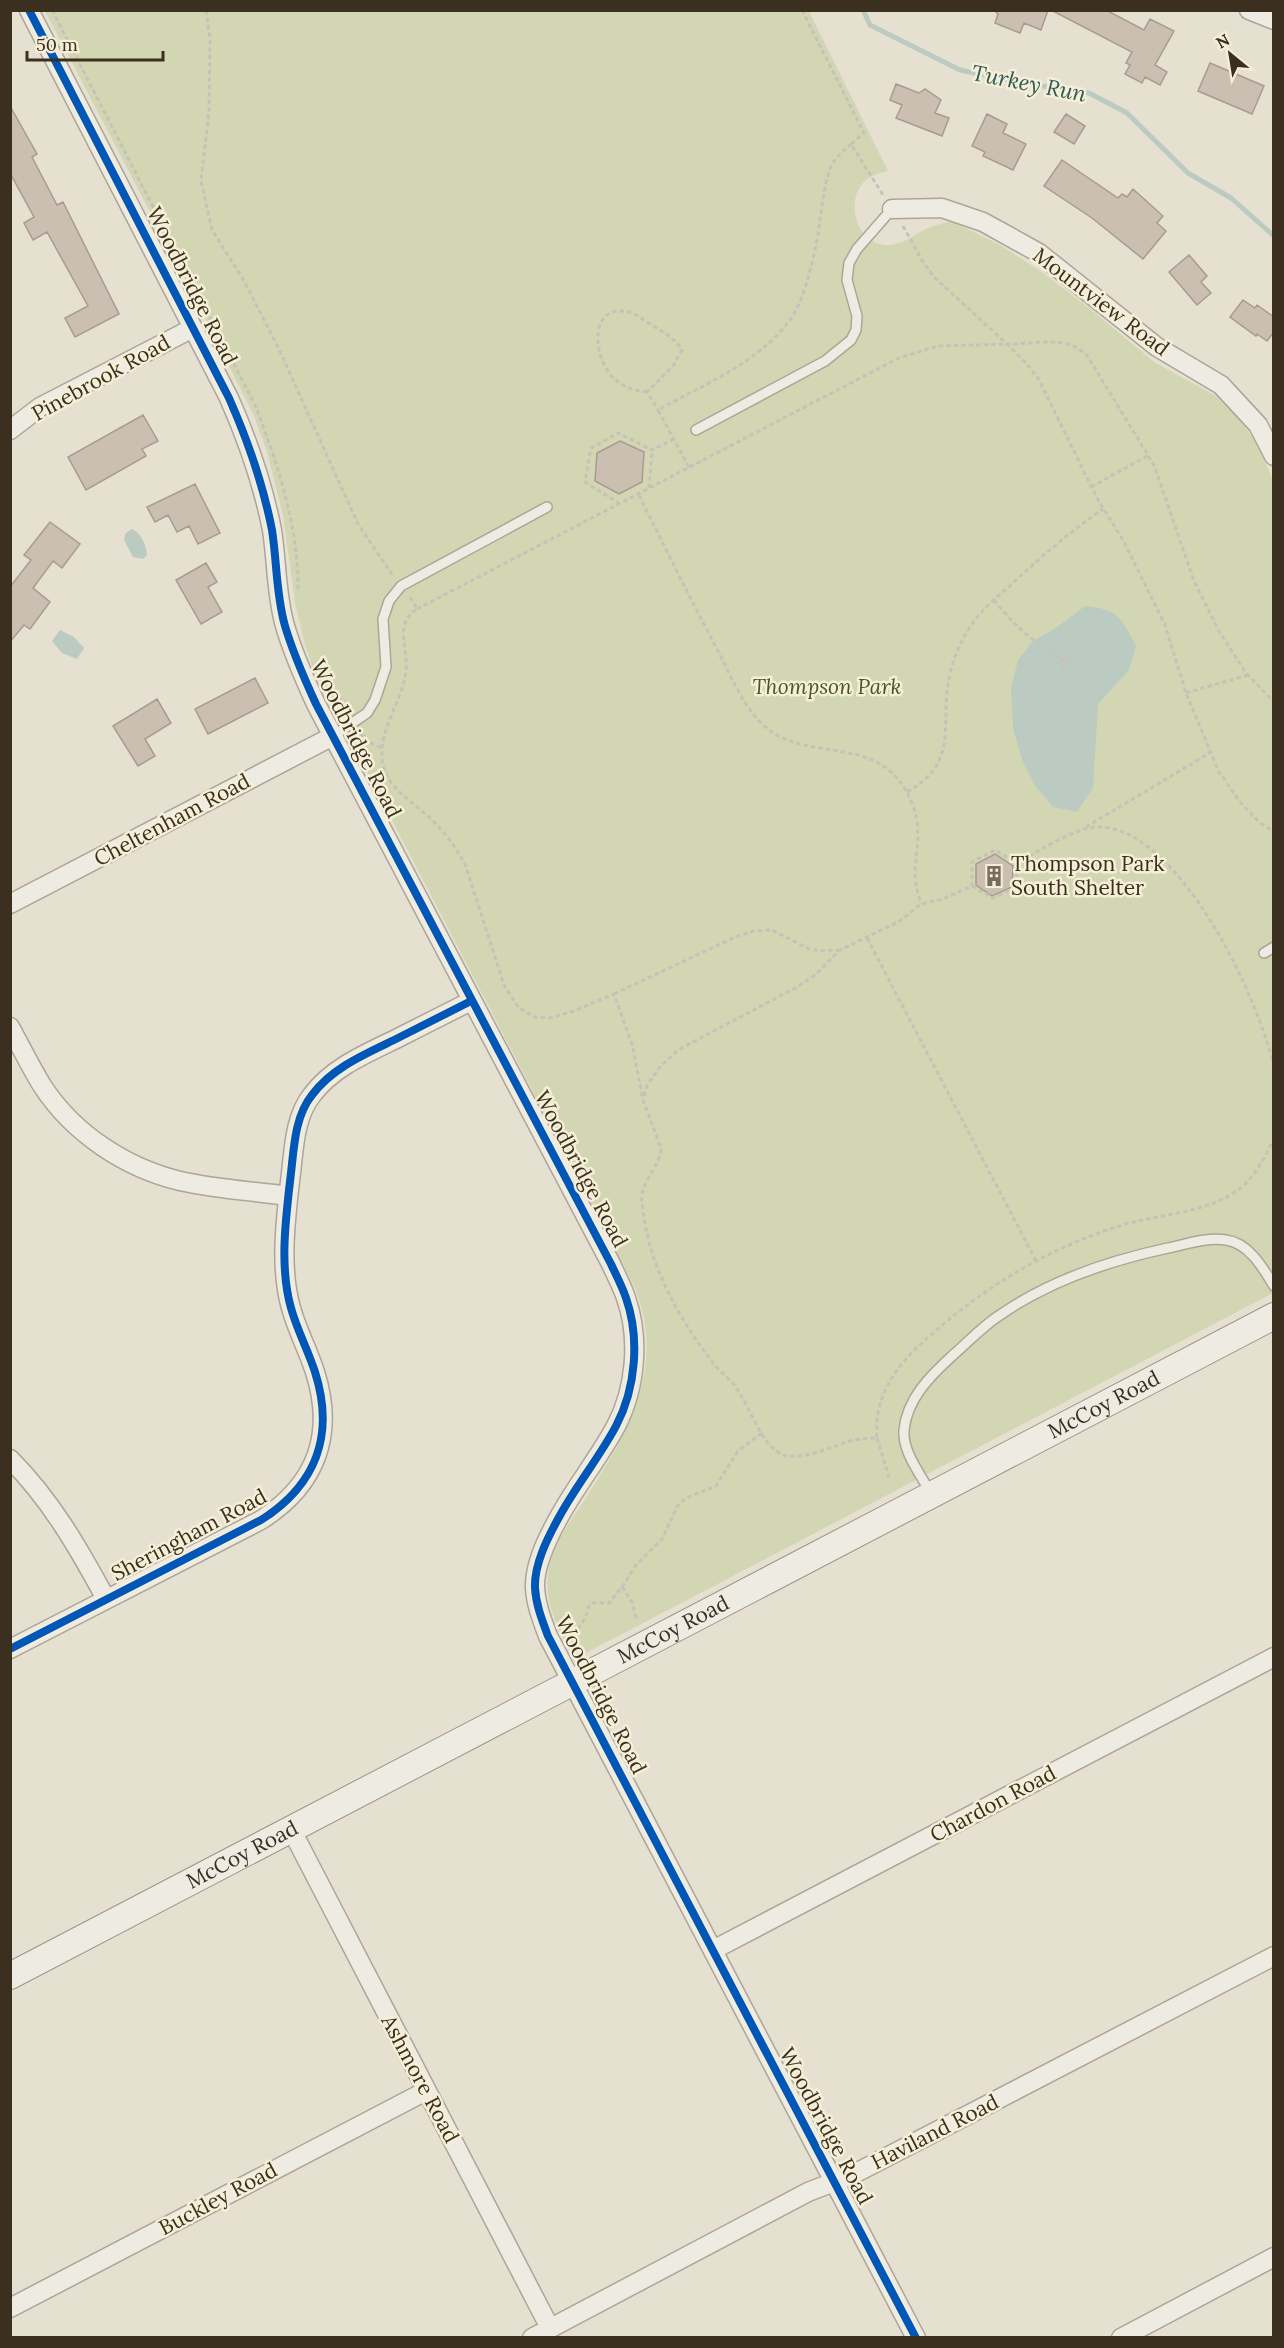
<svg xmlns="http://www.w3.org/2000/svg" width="1284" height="2348" font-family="Lora,serif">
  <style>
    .green { fill: #d3d6b3 }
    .water { fill: #bbcbc2 }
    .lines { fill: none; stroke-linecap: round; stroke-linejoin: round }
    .stream { stroke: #bbcbc2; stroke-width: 5 }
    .building { fill: #cabfb1; stroke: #a79c8f; stroke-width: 1.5 }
    .lane-casing { stroke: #aca598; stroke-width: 12 }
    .street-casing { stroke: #aca598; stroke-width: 21 }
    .secondary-casing { stroke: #9b9588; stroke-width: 28 }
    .path { stroke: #c7c2b8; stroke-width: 3; stroke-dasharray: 4.5 3; stroke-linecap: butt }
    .lane { stroke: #eeebe2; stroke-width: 9 }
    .street { stroke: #eeebe2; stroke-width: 18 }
    .secondary { stroke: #eeebe2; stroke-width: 26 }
    .cycleway-casing { stroke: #f6efd7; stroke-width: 11 }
    .cycleway { stroke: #0057b8; stroke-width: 8 }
    .labels { text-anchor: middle; stroke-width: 5; stroke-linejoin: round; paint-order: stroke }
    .street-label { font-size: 21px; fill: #3b2f20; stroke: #f6efd7 }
    .park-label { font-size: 21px; font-style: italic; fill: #485726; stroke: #f6efd7 }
    .poi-label { font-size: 21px; fill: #3b2f20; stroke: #f6efd7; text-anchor: start }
    .water-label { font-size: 22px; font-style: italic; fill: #2f5a5a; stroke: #f6efd7 }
  </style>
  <rect width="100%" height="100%" fill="#e6e0d0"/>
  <path class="green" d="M45 11H809L888 171C879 173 870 175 863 183 844 204 859 248 890 245 906 243 919 231 933 226 939 224 945 223 951 221L1000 245 1042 272 1088 307 1154 362 1216 396 1238 417 1257 444 1274 482 1273 1293 582 1655 576 1644 568 1647C555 1623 543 1597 549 1568 553 1545 569 1523 582 1504 619 1446 657 1390 644 1318 642 1308 638 1298 635 1288L356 751 354 743 358 729 347 708 332 704 312 666 304 641 295 603 283 515 267 452 254 416 194 296Z"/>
  <path class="water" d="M131 529C140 531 147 546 147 555L143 559 133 557 124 540 125 534Z
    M1085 606C1118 609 1121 617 1136 646L1129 670 1098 704 1093 788 1077 812 1053 807 1036 787 1022 760 1013 728 1011 688 1018 660 1033 641 1056 628Z
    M60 630 74 637 84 648 77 659 62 653 52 641Z"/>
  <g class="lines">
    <path class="stream" d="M863 10 870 25 960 70 1023 83 1089 93 1127 113 1188 173 1231 198 1274 236"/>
  </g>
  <path class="building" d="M994 10H1048L1041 30 1024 23 1020 33 995 23 998 14Z
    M1051 10H1106L1144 30 1150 19 1174 31 1155 65 1167 72 1160 85 1145 77 1142 83 1125 74 1130 65 1126 63 1132 52Z
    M1210 63 1264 86 1252 114 1198 91Z
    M896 84 919 93 925 89 941 100 935 113 949 118 942 136 896 118 902 105 890 100Z
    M10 106 37 154 32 157 57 205 63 202 119 314 75 337 65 318 88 306 47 232 33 240 24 223 34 217 10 173Z
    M987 114 1007 124 1003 133 1026 144 1013 170 983 156 985 152 972 146Z
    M1066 114 1085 126 1074 144 1054 132Z
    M1062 160 1118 198 1122 194 1127 197 1133 189 1163 216 1157 223 1166 231 1143 259 1092 218 1044 186Z
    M1189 255 1207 276 1201 282 1211 293 1197 305 1169 272Z
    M1243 300 1255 308 1257 305 1274 317V332L1267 341 1257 334 1256 336 1230 317Z
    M143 415 158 441 142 449 146 456 86 490 68 457Z
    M620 441 644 452 642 482 619 494 595 481 597 453Z
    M195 484 220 533 198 544 189 526 177 532 168 515 155 522 147 507Z
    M50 522 80 544 62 568 53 561 33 588 50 602 30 629 24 625 10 642V587L31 560 24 555Z
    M206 563 217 582 208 587 222 612 201 624 176 580Z
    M255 678 268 703 208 734 195 709Z
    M157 699 171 723 145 739 155 756 138 766 113 726Z
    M995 854 1013 866 1012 887 992 896 976 885V864Z"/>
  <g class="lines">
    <defs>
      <path id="lane" d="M696 430 825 361 851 340 856 330 857 316 847 280 849 263 857 249 892 209
        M333 736 367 713 375 700 386 667 383 619 389 601 401 586 547 507
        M1264 953 1274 947
        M930 1492C921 1475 902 1451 904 1430 907 1399 930 1376 952 1356 967 1343 981 1328 997 1317 1048 1281 1107 1261 1168 1248 1187 1244 1207 1237 1226 1240 1249 1243 1263 1268 1274 1286"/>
      <path id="street" d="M29 10 229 398C248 441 263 484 272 530 277 562 276 595 285 626 293 653 304 678 316 704L611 1264C616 1275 622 1286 626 1298 640 1338 636 1388 616 1426 599 1458 575 1487 558 1519 547 1539 534 1565 535 1588 536 1605 542 1620 548 1636L916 2338
        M1249 10 1274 20
        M892 209 942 208 983 222 1039 253 1157 347 1221 385 1258 425 1274 456
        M10 430 40 407 193 328
        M10 904 333 736
        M10 1027C21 1047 31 1068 43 1087 74 1134 126 1168 180 1181 215 1189 252 1191 288 1196
        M10 1459C51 1500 79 1549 106 1599
        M10 1649 261 1520C316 1485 335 1435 315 1372 308 1350 297 1330 291 1308 279 1266 286 1216 291 1173 294 1147 295 1116 312 1095 332 1068 365 1054 394 1040 420 1027 445 1014 471 1001
        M291 1829 550 2328
        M713 1950 1274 1657
        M10 2308 426 2091
        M532 2338 808 2192 852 2175 1274 1956
        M1121 2338 1274 2257"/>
      <g id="secondary">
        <path id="s1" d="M10 1976 1274 1316"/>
      </g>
    </defs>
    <use href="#lane" class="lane-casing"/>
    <use href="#street" class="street-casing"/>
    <use href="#secondary" class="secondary-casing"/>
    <path class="path" d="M52 10 256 407C278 465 299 528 298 591
      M206 10 210 38 209 112 201 181 212 230 243 279 278 347 358 524 393 576
      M802 10 864 133 851 144 883 195
      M903 226 923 262 934 277 1007 344C1033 345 1068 333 1088 357L1154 465 1194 581 1220 633 1246 673 1274 702
      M647 392C637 391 625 388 617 381 591 362 587 296 634 314 640 316 644 321 650 324 662 332 674 337 682 350L673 366 647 392 658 410
      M689 467 658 410C703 385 765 360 793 315 804 297 809 275 814 254 821 226 821 196 830 168L836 158 851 144
      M1091 487 1149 455
      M649 488 652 451
      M639 495C665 548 691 600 719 653 731 676 742 704 761 723 805 768 884 727 913 806 922 830 916 848 915 873 915 883 918 894 921 904
      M620 504 585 482 591 448 618 433 652 450 674 439
      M410 597 417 609C393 624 409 650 406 672 402 700 383 724 382 751 379 786 414 801 434 822 447 835 458 850 466 867L504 985 519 1008 535 1017 549 1018 574 1011 614 994 632 1044 643 1100 661 1148C660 1168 640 1181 642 1202 647 1262 677 1316 713 1363 720 1372 731 1379 737 1389 750 1407 762 1448 784 1455 803 1461 835 1445 854 1440 862 1439 869 1438 877 1438 876 1424 877 1411 882 1398 892 1371 911 1352 932 1334 986 1286 1048 1249 1116 1227 1152 1215 1199 1214 1230 1195 1251 1184 1265 1159 1274 1138
      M994 600C1017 629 1035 643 1066 662
      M417 609 899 358 938 346 1007 344 1026 363 1038 378 1097 498 1124 542 1165 625 1186 693 1218 770 1239 801 1259 822 1274 832
      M1062 669 1070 656
      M332 693 345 702V712
      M1186 693 1248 675
      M360 734 364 736V740L382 748
      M907 792C954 765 943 737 947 692 949 671 956 650 967 632 978 612 997 597 1014 582 1042 556 1071 531 1103 509
      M1086 827 1211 752
      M972 886 993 898 1016 887 1017 864
      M867 938 1036 1261
      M614 994 735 937 754 931 772 930 809 949 821 951 838 950
      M644 1096 647 1086 659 1068 678 1050 797 987 815 975 840 950 900 921 921 904 943 899 972 886V862L995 850 1017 863C1038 852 1076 826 1100 827 1180 829 1260 1000 1274 1068
      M877 1438 889 1477
      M622 1587 636 1565 662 1539 678 1505 686 1498 716 1486 738 1451 762 1433
      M573 1643C575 1626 586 1625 588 1607L593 1603H609L622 1587 632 1602 636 1618"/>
    <use href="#lane" class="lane"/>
    <use href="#street" class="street"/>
    <use href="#secondary" class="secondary"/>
    <defs>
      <path id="cycleway" d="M29 10 229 398C248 441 263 484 272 530 277 562 276 595 285 626 293 653 304 678 316 704L611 1264C616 1275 622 1286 626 1298 640 1338 636 1388 616 1426 599 1458 575 1487 558 1519 547 1539 534 1565 535 1588 536 1605 542 1620 548 1636L916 2338
        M10 1649 261 1520C316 1485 335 1435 315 1372 308 1350 297 1330 291 1308 279 1266 286 1216 291 1173 294 1147 295 1116 312 1095 332 1068 365 1054 394 1040 420 1027 445 1014 471 1001"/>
    </defs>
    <use href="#cycleway" class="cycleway-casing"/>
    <use href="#cycleway" class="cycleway"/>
  </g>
  <defs>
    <symbol id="building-bare" viewBox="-9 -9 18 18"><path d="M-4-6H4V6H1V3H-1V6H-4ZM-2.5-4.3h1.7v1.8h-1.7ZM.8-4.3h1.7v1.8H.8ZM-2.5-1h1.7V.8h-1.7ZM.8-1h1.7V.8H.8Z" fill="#776d5e" stroke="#f6efd7" stroke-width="2.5" paint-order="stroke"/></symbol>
  </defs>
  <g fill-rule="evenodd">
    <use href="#building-bare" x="979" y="861" width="30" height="30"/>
  </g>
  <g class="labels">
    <g class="street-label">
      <text transform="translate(192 286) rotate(63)" y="7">Woodbridge Road</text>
      <text transform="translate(1101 302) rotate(37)" y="7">Mountview Road</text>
      <text transform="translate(101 378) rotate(-29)" y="7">Pinebrook Road</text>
      <text transform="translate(356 739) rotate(63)" y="7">Woodbridge Road</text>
      <text transform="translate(172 820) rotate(-28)" y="7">Cheltenham Road</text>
      <text transform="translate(581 1169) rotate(62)" y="7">Woodbridge Road</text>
      <text dy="7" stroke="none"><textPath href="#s1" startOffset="1234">McCoy Road</textPath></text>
      <text transform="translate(189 1535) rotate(-28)" y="7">Sheringham Road</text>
      <text dy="7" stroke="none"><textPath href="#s1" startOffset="748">McCoy Road</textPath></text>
      <text transform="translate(601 1695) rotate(63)" y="7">Woodbridge Road</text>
      <text transform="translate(993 1804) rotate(-28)" y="7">Chardon Road</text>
      <text dy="7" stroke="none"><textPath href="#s1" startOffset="262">McCoy Road</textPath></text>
      <text transform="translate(420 2079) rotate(62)" y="7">Ashmore Road</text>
      <text transform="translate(826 2126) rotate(62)" y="7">Woodbridge Road</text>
      <text transform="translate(935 2132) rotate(-27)" y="7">Haviland Road</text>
      <text transform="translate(218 2199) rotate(-28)" y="7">Buckley Road</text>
    </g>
    <g class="park-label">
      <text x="827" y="694">Thompson Park</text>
    </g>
    <g class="poi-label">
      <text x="1011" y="871">Thompson Park<tspan x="1011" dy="24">South Shelter</tspan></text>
    </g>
    <g class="water-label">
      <text transform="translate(1029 83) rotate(11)" y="8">Turkey Run</text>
    </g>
  </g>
  <rect width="1284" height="2348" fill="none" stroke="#3b2f20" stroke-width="24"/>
  <g transform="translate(1230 54) rotate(330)" stroke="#f6efd7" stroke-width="4.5" paint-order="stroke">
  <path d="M0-4.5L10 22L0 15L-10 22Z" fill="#3b2f20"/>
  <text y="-9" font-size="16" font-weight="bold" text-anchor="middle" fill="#3b2f20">N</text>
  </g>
  <path d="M27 51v9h136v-9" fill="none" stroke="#3b2f20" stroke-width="3"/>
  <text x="36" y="51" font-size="18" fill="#3b2f20" stroke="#f6efd7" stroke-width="4.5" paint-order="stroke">50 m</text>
</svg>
